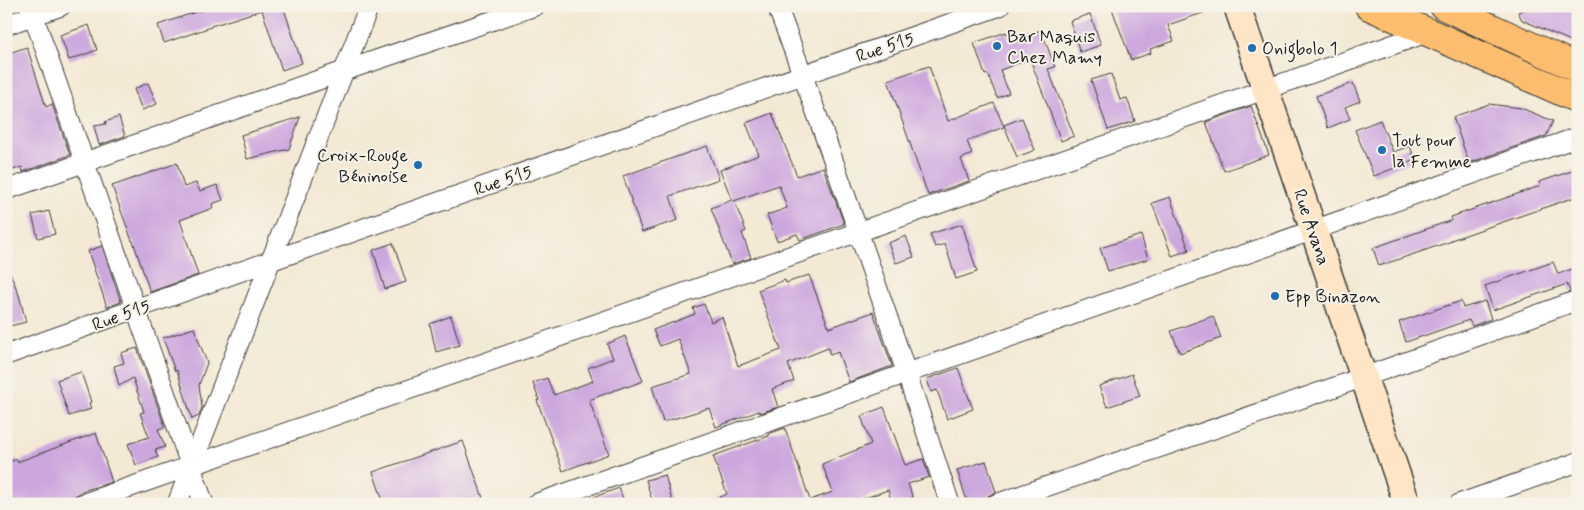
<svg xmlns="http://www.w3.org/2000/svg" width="1584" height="510" font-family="Mynerve,sans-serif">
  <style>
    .building { fill: #cca7de }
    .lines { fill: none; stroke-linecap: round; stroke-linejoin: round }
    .minor-casing { stroke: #3c3b38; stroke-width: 21 }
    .secondary-casing { stroke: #3c3b38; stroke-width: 29 }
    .primary-casing { stroke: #3c3b38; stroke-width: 30 }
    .minor { stroke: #fff; stroke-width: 19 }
    .secondary { stroke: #fee5c5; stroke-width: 26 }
    .primary { stroke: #fcbd6e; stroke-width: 28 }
    .poi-dot { fill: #1f6fb2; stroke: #f7f3e8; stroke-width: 2 }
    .labels { text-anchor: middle; stroke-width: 4; stroke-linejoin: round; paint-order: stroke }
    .poi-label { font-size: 18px; fill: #1c1c1c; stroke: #f7f3e8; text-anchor: start }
    .street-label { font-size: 18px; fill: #1c1c1c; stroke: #f7f3e8 }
  </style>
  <rect width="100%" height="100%" fill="#f7f3e8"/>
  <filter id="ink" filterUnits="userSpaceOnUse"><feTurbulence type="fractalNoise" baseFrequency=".02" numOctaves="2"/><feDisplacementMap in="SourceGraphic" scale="10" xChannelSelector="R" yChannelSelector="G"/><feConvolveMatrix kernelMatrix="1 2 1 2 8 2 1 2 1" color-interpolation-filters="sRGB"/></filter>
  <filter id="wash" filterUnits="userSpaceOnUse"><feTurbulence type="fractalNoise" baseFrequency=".0096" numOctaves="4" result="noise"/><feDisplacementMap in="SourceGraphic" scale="20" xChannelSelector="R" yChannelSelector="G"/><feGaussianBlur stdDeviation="1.12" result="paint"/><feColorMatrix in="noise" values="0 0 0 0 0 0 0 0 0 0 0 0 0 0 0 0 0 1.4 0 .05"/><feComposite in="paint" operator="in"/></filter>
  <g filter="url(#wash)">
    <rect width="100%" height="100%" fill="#f3e9d4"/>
    <g id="blocks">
      <path class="building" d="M213 6H283L302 63 282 70 262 10 211 26V27L164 43 158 25Z
        M1111 6H1216L1217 8 1168 25 1174 41 1150 49 1151 53 1131 60Z
        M1533 6H1578V44L1522 20 1518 12Z
        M1090 14 1101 45 1080 52 1070 21Z
        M89 25 97 50 69 60 60 35Z
        M1041 30 1055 67 1048 69 1074 136 1061 141 1030 59 1000 70 1009 93 997 98 988 74 985 75 974 43 1006 32 1010 41Z
        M27 47 46 107 52 104 70 155 23 172 22 167 6 172V54Z
        M929 66 948 121 994 103 1004 127 967 141 972 154 961 159 969 181 928 195 888 80Z
        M1111 74 1120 100 1127 98 1135 121 1108 130 1091 80Z
        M148 83 157 104 142 110 134 89Z
        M1353 83 1360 101 1345 107 1350 119 1328 128 1316 96Z
        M1489 104 1521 108 1553 121 1546 136 1469 163 1453 117Z
        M1251 106 1269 155 1224 171 1206 122Z
        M772 113 797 176 823 167 844 224 800 240 797 234 777 241 767 215 787 208 779 185 734 201 746 231 742 233 751 258 732 264 711 208 732 200 720 170 759 155 746 123Z
        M119 117 125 136 99 145 94 126 106 124 105 122Z
        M300 117 289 149 247 159 241 135Z
        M1022 118 1035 150 1017 157 1004 125Z
        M1380 120 1393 152 1410 146 1415 160 1374 176 1355 130Z
        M707 146 719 179 670 196 678 220 642 232 623 176Z
        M177 163 184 187 196 183 200 191 217 185 223 200 212 204 213 208 180 220 198 275 150 292 133 241H132L112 186Z
        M1578 169V196L1451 240 1452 241 1379 266 1373 248 1452 220 1451 217 1540 186 1539 182Z
        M1170 197 1189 250 1172 256 1152 203Z
        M49 211 55 234 38 238 32 215Z
        M962 224 977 272 956 279 945 244 935 247 930 234Z
        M1141 235 1148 259 1108 271 1100 248Z
        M906 236 914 257 896 263 888 243Z
        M393 243 406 282 385 289 373 250Z
        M102 246 121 302 107 307 88 251Z
        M1553 262 1558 274 1578 267V289L1570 291 1567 284 1493 310 1485 286Z
        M6 268H8L19 295 26 322 6 327Z
        M809 275 829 328 873 312 892 366 849 382 838 352 830 355 828 348 788 364 794 381 772 389 778 407 760 413 759 411 716 427 709 408 663 422 652 386 691 374 678 339 660 346 653 330 695 314 693 308 704 304 711 322 722 317 738 366 781 350 758 290 785 280 786 283Z
        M1461 301 1463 308 1485 301 1491 319 1472 326 1469 320 1406 342 1399 322Z
        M451 316 460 345 436 352 430 324Z
        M1213 316 1221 338 1180 353 1171 331Z
        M194 328 207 363 199 385 202 407 199 416 192 419 177 370 175 371 163 338Z
        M625 336 643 381 627 387 626 386 589 400 609 454 563 471 537 400H539L533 383 547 378 554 395 593 381 588 368 613 358 607 344Z
        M137 348 165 427 158 429 165 447 155 450 158 457 136 465 128 444 149 437 140 413 144 412 133 378 119 386 114 366 124 363 121 353Z
        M958 368 973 409 947 419 937 390 931 392 927 379Z
        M81 372 91 402 89 403 91 409 69 416 57 380Z
        M1132 374 1140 396 1107 407 1099 386Z
        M884 407 905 465 923 459 929 477 908 484 915 504H892L888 490 862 499 864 504H706L727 494 713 456 769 436 768 434 785 428 810 500 833 492 822 464 871 444 861 416Z
        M96 433 112 482 82 491 73 497 56 504H6V463L17 459V462Z
        M463 441 483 498 464 504H384L373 472Z
        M986 461 996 492 988 496 985 501 976 504H968L957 470Z
        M665 475 673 504H653L646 480Z
        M619 488 625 504H581V502Z"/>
    </g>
  </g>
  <g filter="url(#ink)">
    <use href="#blocks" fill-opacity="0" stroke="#3c3b38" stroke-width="1"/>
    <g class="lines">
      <defs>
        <path id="minor" d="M30 6 204 504
          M777 6C839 170 895 337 950 504
          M6 25 61 6
          M6 190 344 71 535 6
          M6 355 270 261 1000 6
          M82 504 1429 32
          M177 504 369 6
          M535 504 1578 137
          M996 504 1364 377 1578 300
          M1459 504 1578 462"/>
        <path id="secondary" d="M1237 6 1407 504"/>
        <path id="primary" d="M1369 6 1578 99
          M1444 6 1578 68"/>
      </defs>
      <use href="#minor" class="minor-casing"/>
      <use href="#secondary" class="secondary-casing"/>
      <use href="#primary" class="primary-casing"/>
      <use href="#minor" class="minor"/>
      <use href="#secondary" class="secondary"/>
      <use href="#primary" class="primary"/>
    </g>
  </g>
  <g class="poi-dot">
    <circle cx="997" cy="46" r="5"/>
    <circle cx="1252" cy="48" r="5"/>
    <circle cx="1382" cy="150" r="5"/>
    <circle cx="418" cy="165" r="5"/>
    <circle cx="1275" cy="296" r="5"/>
  </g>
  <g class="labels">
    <g class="poi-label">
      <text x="1007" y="42">Bar Maquis<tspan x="1007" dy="21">Chez Mamy</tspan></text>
      <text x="1262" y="54">Onigbolo 1</text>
      <text x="1392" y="146">Tout pour<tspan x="1392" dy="21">la Femme</tspan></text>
      <text x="408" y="161" text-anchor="end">Croix-Rouge<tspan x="408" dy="21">Béninoise</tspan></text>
      <text x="1285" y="302">Epp Binazon</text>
    </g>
    <g class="street-label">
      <text transform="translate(885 47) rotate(-19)" y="6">Rue 515</text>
      <text transform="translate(503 180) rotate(-19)" y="6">Rue 515</text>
      <text transform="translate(1312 227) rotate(71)" y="6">Rue Avana</text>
      <text transform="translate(121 315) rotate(-20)" y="6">Rue 515</text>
    </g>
  </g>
  <rect width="1584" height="510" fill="none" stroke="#f7f3e8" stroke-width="25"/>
</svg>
